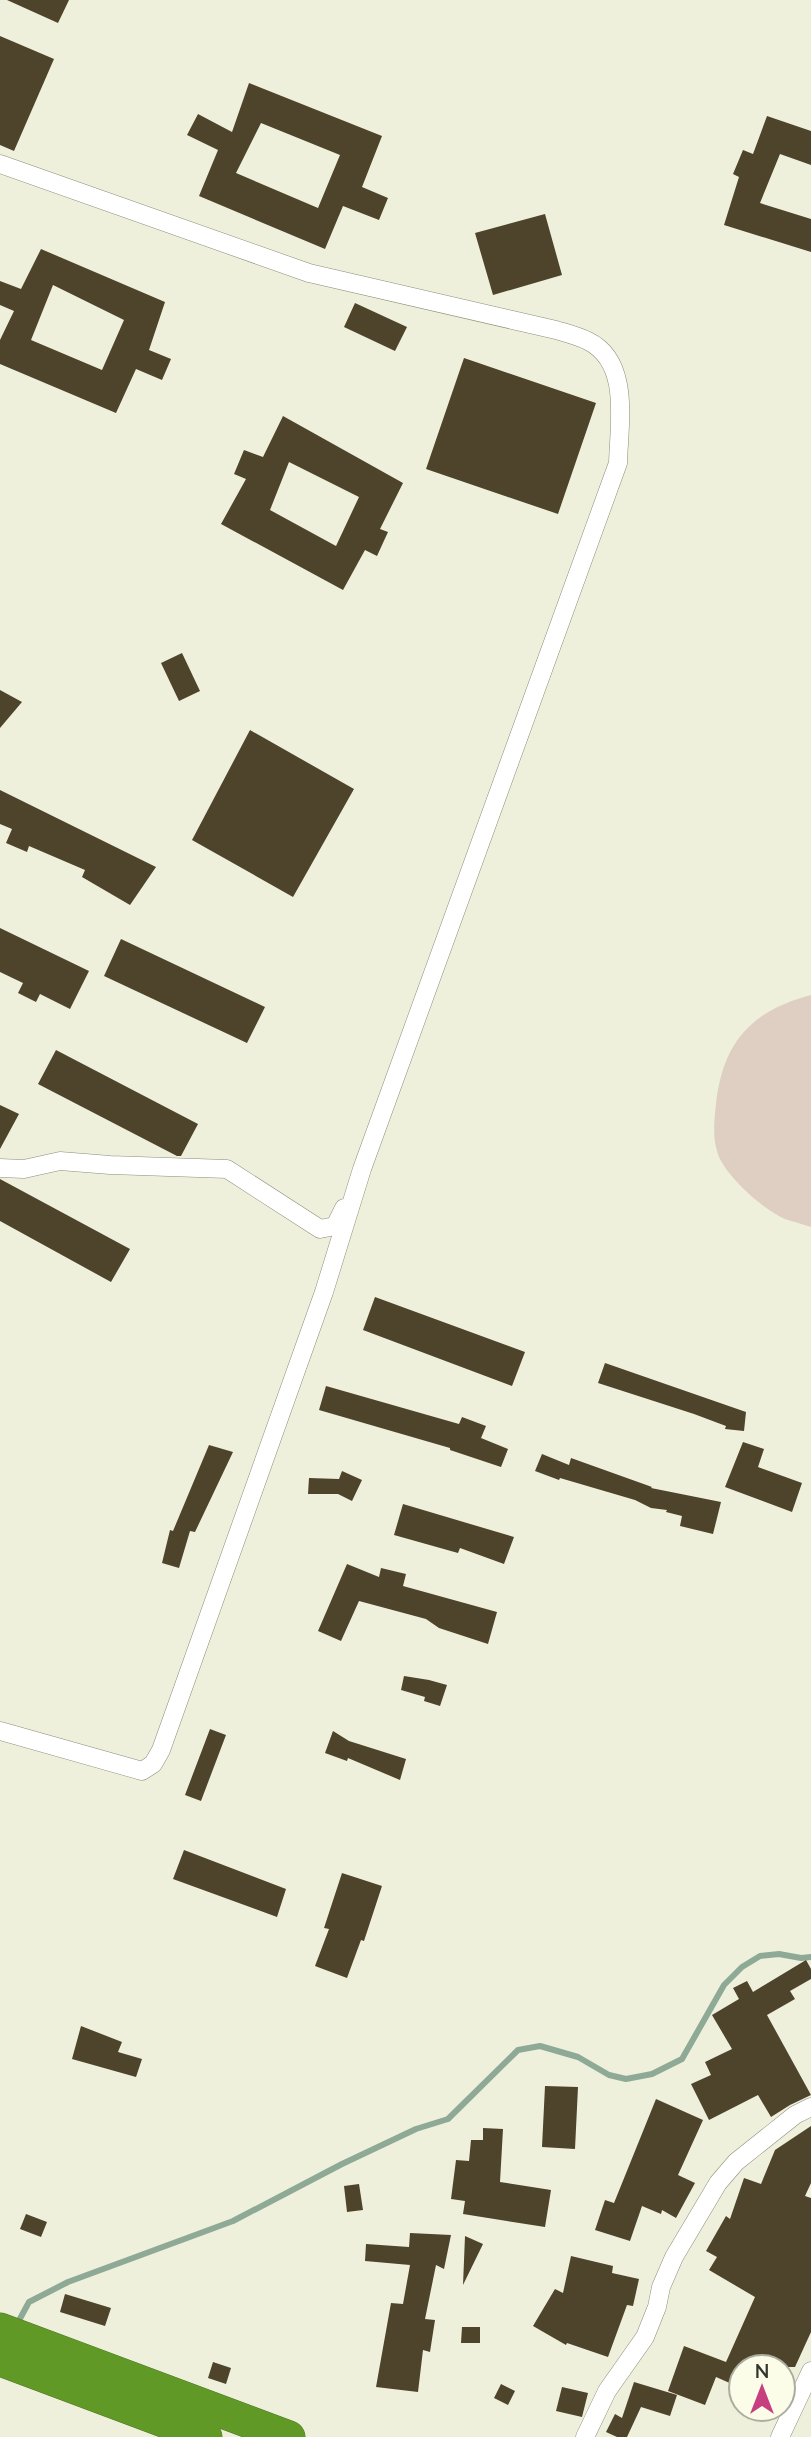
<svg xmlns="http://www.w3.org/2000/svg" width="811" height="2437" font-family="Lato,sans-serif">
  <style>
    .green { fill: #decfc2 }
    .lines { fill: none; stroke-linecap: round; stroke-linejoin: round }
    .stream { stroke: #8eaa97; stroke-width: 6 }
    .building { fill: #4e432b; fill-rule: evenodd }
    .street-casing { stroke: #8c8d7a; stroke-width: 19 }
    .highway-casing { stroke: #517629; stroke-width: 33 }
    .street { stroke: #fff; stroke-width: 18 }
    .highway { stroke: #619927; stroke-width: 32 }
  </style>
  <rect width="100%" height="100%" fill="#eff0db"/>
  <path class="green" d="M811 995V1227C803 1224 793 1222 785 1219 763 1209 729 1179 719 1157 712 1140 714 1122 716 1104 723 1042 751 1011 811 995Z"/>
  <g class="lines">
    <path class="stream" d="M16 2326 29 2302 68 2282 233 2221 342 2164 416 2129 448 2119 518 2050 540 2046 578 2057 609 2075 626 2079 652 2074 682 2059 724 1985 742 1967 760 1956 779 1954 801 1958 811 1957"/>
  </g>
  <path class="building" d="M7 0H69L58 23Z
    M0 36 54 59 14 151 0 145Z
    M249 83 382 136 362 187 388 198 379 220 343 206 325 249 199 196 218 150 187 135 198 114 232 132ZM261 123 340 155 318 208 236 173Z
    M767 116 811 131V165L780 154 760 203 811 219V252L724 225 739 177 733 174 743 150 753 154Z
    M545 214 562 275 493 295 475 233Z
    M41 249 165 302 149 350 171 359 162 380 136 369 116 413 0 364V340L14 311 0 305V281L21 289ZM53 285 124 320 102 370 31 340Z
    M355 303 407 327 395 351 344 327Z
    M464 358 596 403 558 514 426 469Z
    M283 416 403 483 380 529 388 532 377 556 365 550 343 590 221 524 246 479 234 474 244 450 263 457ZM289 462 359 497 336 546 270 510Z
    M182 653 200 691 179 701 161 663Z
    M0 690 22 702 0 728Z
    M250 730 354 789 293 897 192 840Z
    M0 790 156 867 130 905 82 877 85 870 29 846 27 852 6 843 12 829 0 824Z
    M0 928 89 971 70 1009 40 994 36 1002 18 993 23 983 0 972Z
    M121 939 265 1007 247 1043 104 976Z
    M56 1050 198 1124 181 1156H177L38 1084Z
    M0 1105 19 1114 0 1149Z
    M0 1179 130 1249 111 1282 0 1221Z
    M375 1297 525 1352 512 1386 363 1330Z
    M605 1363 746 1412 744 1431 725 1429 726 1426 694 1414 598 1383Z
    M326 1386 459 1424 462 1417 486 1426 481 1438 508 1449 501 1467 450 1450V1448L319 1410Z
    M743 1442 764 1449 758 1467 802 1483 792 1512 725 1487Z
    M209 1445 233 1452 195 1532 190 1531 179 1568 162 1563 170 1530 173 1531Z
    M542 1454 569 1465 571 1458 652 1487 651 1488 721 1502 713 1534 680 1526 682 1516 666 1512 667 1510 651 1508 635 1500 560 1478 559 1480 535 1471Z
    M342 1471 362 1480 352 1501 338 1494H308L309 1478 339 1479Z
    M403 1504 514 1537 504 1564 460 1548 458 1553 394 1535Z
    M347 1564 379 1577 381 1568 406 1574 403 1586 497 1612 488 1644 439 1628 426 1619 359 1601 341 1641 318 1631Z
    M404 1676 429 1680 447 1685 440 1706 424 1701 425 1697 401 1690Z
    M210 1729 226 1735 201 1801 185 1795Z
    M333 1731 349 1741 406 1759 400 1780 348 1758 347 1761 325 1753Z
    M184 1850 286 1889 277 1917 173 1879Z
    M342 1873 382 1886 364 1941 361 1940 347 1978 315 1966 329 1929 324 1928Z
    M806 1960 811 1969V1979L790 1991 795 1999 767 2015 811 2095 790 2105 771 2117 758 2095 709 2120 691 2084 711 2075 705 2062 732 2049 712 2015 739 1999 733 1988 747 1981 753 1992Z
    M81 2026 122 2042 118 2052 142 2059 136 2077 72 2059Z
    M545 2086 578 2087 575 2149 542 2147Z
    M656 2099 703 2120 678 2175 695 2183 676 2218 662 2210 661 2214 642 2206 630 2241 595 2230 605 2200 614 2203Z
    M811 2126V2183L805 2196 811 2198V2332L795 2367H741V2388L716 2377 705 2405 668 2391 684 2346 726 2362 755 2297 709 2270 717 2257 706 2251 726 2216 730 2219 744 2178 761 2184 775 2150Z
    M483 2128 503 2129 500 2182 551 2190 545 2227 463 2214 465 2201 451 2199 456 2160 469 2161 471 2140H483Z
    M359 2184 363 2210 347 2212 344 2186Z
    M26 2214 47 2222 41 2237 20 2229Z
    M410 2233 451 2235 444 2269 436 2265 425 2319 435 2320 430 2352 423 2350 418 2392 376 2387 391 2303 403 2304 410 2265 365 2261 366 2244 409 2247Z
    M465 2236 483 2244 463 2285Z
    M571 2256 613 2266 612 2273 639 2279 633 2306 627 2305 608 2357 567 2343 566 2345 533 2326 555 2289 563 2293Z
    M65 2294 111 2308 105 2326 60 2312Z
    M462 2327H480V2343H461Z
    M213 2362 231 2368 226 2384 208 2378Z
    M634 2382 677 2395 670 2416 641 2407 627 2437H617L606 2432 615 2414 622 2418Z
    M501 2384 515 2391 508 2405 494 2398Z
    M562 2387 588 2393 582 2417 556 2411Z"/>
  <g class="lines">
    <defs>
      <path id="street" d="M0 164 309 273 556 330C566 333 578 336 588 341 631 362 619 424 618 463L362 1169 324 1292 161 1750 153 1764 142 1771 0 1731
        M0 1168 24 1169 60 1161 110 1165 227 1169 320 1229 335 1226 344 1208
        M585 2437 607 2391 645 2337 657 2307 661 2287 674 2257 718 2183 736 2162 795 2115 811 2107
        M780 2437 811 2371"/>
      <path id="highway" d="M0 2329 289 2437
        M0 2360 206 2437"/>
    </defs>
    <use href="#street" class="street-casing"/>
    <use href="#highway" class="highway-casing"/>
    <use href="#street" class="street"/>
    <use href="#highway" class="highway"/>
  </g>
  <g transform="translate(762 2388)"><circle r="33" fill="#fcfde9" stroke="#acad9e" stroke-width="2"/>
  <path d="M0-5L12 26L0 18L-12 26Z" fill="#c64080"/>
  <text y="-10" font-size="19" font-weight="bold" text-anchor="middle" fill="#34352d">N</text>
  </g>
</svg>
